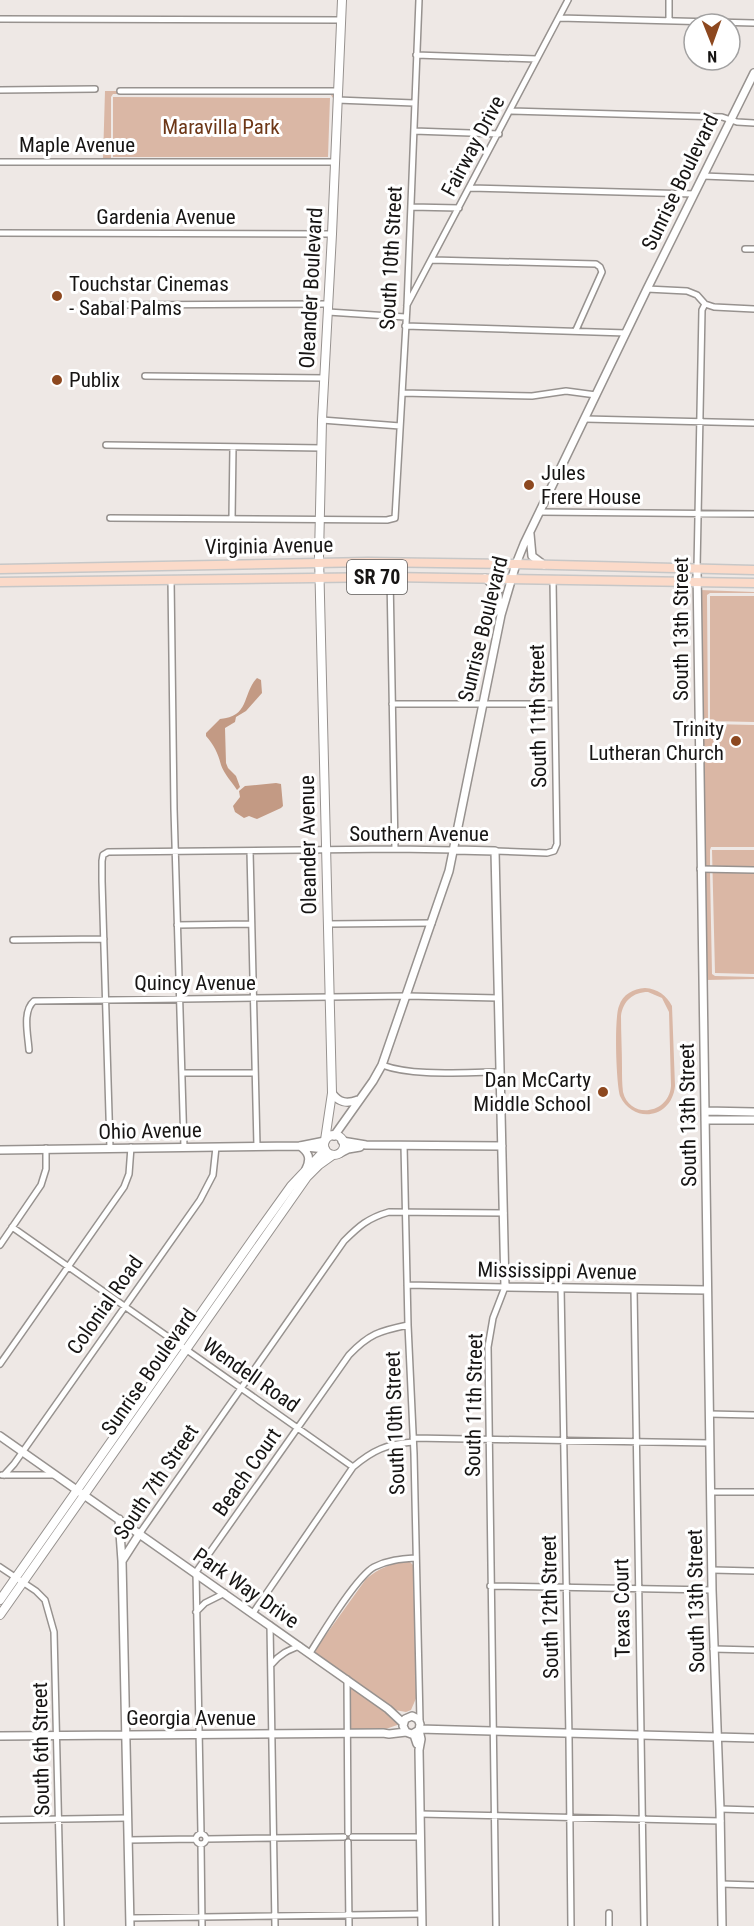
<svg xmlns="http://www.w3.org/2000/svg" width="754" height="1926" font-family="'Roboto Condensed',sans-serif">
  <style>
    .green { fill: #dab7a5; fill-rule: evenodd }
    .water { fill: #c39a84 }
    .lines { fill: none; stroke-linecap: round; stroke-linejoin: round }
    .minor-casing { stroke: #97928f; stroke-width: 8 }
    .tertiary-casing { stroke: #97928f; stroke-width: 10 }
    .secondary-casing { stroke: #97928f; stroke-width: 10 }
    .primary-casing { stroke: #c7c7c7; stroke-width: 11 }
    .minor { stroke: #fff; stroke-width: 5 }
    .tertiary { stroke: #fff; stroke-width: 7 }
    .secondary { stroke: #fff; stroke-width: 8 }
    .primary { stroke: #fbdac9; stroke-width: 8 }
    .poi-dot { fill: #8d481f; stroke: #fff; stroke-width: 2 }
    .labels { text-anchor: middle; stroke-width: 6; stroke-linejoin: round; paint-order: stroke }
    .shield { fill: #fff; stroke: #5d5b5a; stroke-width: 1.5 }
    .shield-label { font-size: 20px; font-weight: bold; fill: #171514 }
    .park-label { font-size: 21px; fill: #6d3717; stroke: #fff }
    .street-label { font-size: 21px; fill: #171514; stroke: #fff }
    .poi-label { font-size: 21px; fill: #171514; stroke: #fff; text-anchor: start }
  </style>
  <rect width="100%" height="100%" fill="#eee8e5"/>
  <path class="green" d="M105 91H117L118 94H335L332 159 333 98 331 95 113 94 111 97V159H103Z
    M113 97 330 98 328 157H113Z
    M700 590 754 592V593H710L707 595 708 722 710 724 754 725V847H711L710 850V866H703Z
    M710 596H754V722L710 721Z
    M712 850H754V974L715 973Z
    M703 872H710L712 974 715 976 754 977V979L705 980Z
    M645 988C658 989 666 995 672 1006L675 1086C672 1118 634 1125 620 1096 616 1082 614 1018 619 1006 623 994 633 989 645 988ZM648 992 662 998 669 1012 671 1086C669 1114 630 1120 623 1092 622 1084 622 1076 622 1068 622 1051 621 1034 621 1016 623 1001 633 992 648 992Z
    M409 1561 413 1565 417 1696 411 1710 406 1712 395 1710 316 1654 315 1650 366 1579C379 1568 392 1563 409 1561Z
    M349 1684 388 1711 400 1724 383 1730H349Z"/>
  <path class="water" d="M257 678 261 680 262 693 246 711 236 717 235 722 225 728 226 763 228 768 236 776 240 787 237 790C232 782 224 774 221 765 218 753 214 745 206 736V733L220 719C250 717 242 694 257 678Z
    M276 783 281 784 283 806 281 808 257 819 249 816 244 818 235 812 233 806 240 797 239 791 245 786Z"/>
  <g class="lines">
    <defs>
      <path id="minor" d="M559 18 754 23
        M0 19 341 20
        M669 21V0
        M416 55 536 59
        M0 90 95 89
        M120 91H338
        M337 100 414 103
        M511 111 722 117 737 122 754 123
        M414 131 499 134
        M0 162H334
        M703 176 754 178
        M470 188 694 194
        M411 207 459 208
        M0 233 332 234
        M745 249H754
        M432 260 596 264 600 267 602 272 576 330
        M647 289 687 291 697 295 705 304 714 307 754 309
        M112 305 329 304
        M407 305 568 0
        M328 312 405 317
        M405 326 626 333
        M145 376 325 378
        M402 393 532 396 566 391 596 395
        M585 419 754 423
        M322 420 400 426
        M106 445 322 448
        M540 512 754 514
        M110 518 387 520 395 518 407 306 419 0
        M232 519 233 447
        M697 569 702 310 705 304
        M390 577 395 849
        M171 579 174 809 184 1147
        M392 704H554
        M250 851 257 1146
        M495 851 547 853 554 851 557 844 553 580
        M700 869 754 870
        M328 924 432 923
        M177 925 251 924
        M13 940 104 939
        M29 1050C28 1035 22 1011 34 1001L407 996 498 998
        M382 1065C415 1077 465 1072 500 1072
        M182 1073H255
        M404 1145 408 1325 414 1454 420 1721
        M110 1148 102 881V861L103 855 108 852 395 849 455 850
        M12 1227 353 1467
        M0 1245 41 1185 46 1169V1148
        M407 1285 505 1287 493 1318 488 1347 496 1926
        M561 1287 569 1738 571 1926
        M634 1289 644 1926
        M0 1364 124 1187 129 1174 131 1147
        M709 1414 754 1415
        M413 1438 710 1443
        M2 1475H55
        M4 1475 14 1464 200 1200 213 1175 216 1147
        M711 1492H754
        M140 1533 344 1241C359 1226 368 1218 389 1212L504 1213
        M0 1567 36 1591 45 1600 54 1632 61 1926
        M712 1570 754 1571
        M490 1586 712 1590
        M196 1612 205 1603 225 1593
        M253 1613 353 1467C373 1450 387 1444 413 1442
        M270 1625 275 1926
        M713 1649 754 1650
        M310 1653C322 1634 356 1577 374 1567 388 1560 401 1559 415 1558
        M272 1664C280 1654 288 1650 300 1646
        M347 1679 348 1833
        M720 1809 754 1810
        M420 1814 721 1821
        M0 1820 128 1818
        M201 1833 196 1572 349 1355C369 1334 379 1331 408 1325
        M196 1839a5 5 0 1 1 10 0a5 5 0 1 1-10 0Z
        M352 1837H420
        M206 1839 344 1837
        M128 1840 196 1839
        M348 1842 349 1926
        M201 1844 202 1926
        M721 1884 754 1885
        M609 1913V1926
        M130 1918 422 1914"/>
      <path id="tertiary" d="M530 534 532 556 544 565
        M697 569 712 1590 720 1809 722 1926
        M485 578 497 588 500 612
        M455 850 495 851 505 1287 707 1290
        M332 1093C339 1103 347 1104 358 1100
        M705 1111 754 1112
        M705 1120H754
        M334 1136 373 1081 382 1065 449 871 501 615 516 564 524 544 647 289 754 73
        M342 1141 366 1145 502 1146
        M300 1146C309 1152 311 1159 306 1169
        M306 1147 325 1149
        M0 1150 300 1146 325 1141
        M340 1153 348 1149 360 1147
        M0 1436 388 1709 403 1723
        M119 1519 122 1561
        M419 1729 754 1738
        M419 1730 421 1739 419 1750 422 1926
        M412 1734 419 1730 420 1724 418 1719 412 1716 405 1719 403 1726 406 1732 414 1735 417 1744
        M0 1736 383 1733 389 1734 406 1732
        M130 1926 122 1561 140 1533"/>
      <path id="secondary" d="M324 1145a10 10 0 1 1 20 0a10 10 0 1 1-20 0Z
        M325 1140 332 1093 319 556 322 420 332 234 342 0
        M0 1600 253 1239 291 1186 325 1150
        M0 1615 307 1177 319 1165 333 1155"/>
      <path id="primary" d="M0 569 368 562 516 564 754 570
        M0 582 390 577 754 583"/>
    </defs>
    <use href="#minor" class="minor-casing"/>
    <use href="#tertiary" class="tertiary-casing"/>
    <use href="#secondary" class="secondary-casing"/>
    <use href="#primary" class="primary-casing"/>
    <use href="#minor" class="minor"/>
    <use href="#tertiary" class="tertiary"/>
    <use href="#secondary" class="secondary"/>
    <use href="#primary" class="primary"/>
  </g>
  <g class="poi-dot">
    <circle cx="57" cy="296" r="6"/>
    <circle cx="57" cy="380" r="6"/>
    <circle cx="529" cy="485" r="6"/>
    <circle cx="736" cy="741" r="6"/>
    <circle cx="603" cy="1092" r="6"/>
  </g>
  <g class="labels">
    <rect class="shield" x="347" y="560" width="60" height="34" rx="4.5"/>
    <g class="shield-label">
      <text x="377" y="584">SR 70</text>
    </g>
    <g class="park-label">
      <text x="221" y="134">Maravilla Park</text>
    </g>
    <g class="street-label">
      <text x="77" y="152">Maple Avenue</text>
      <text transform="translate(473 146) rotate(-62)" y="7">Fairway Drive</text>
      <text transform="translate(680 182) rotate(-64)" y="7">Sunrise Boulevard</text>
      <text x="166" y="224">Gardenia Avenue</text>
      <text transform="translate(391 258) rotate(-87)" y="7">South 10th Street</text>
      <text transform="translate(311 288) rotate(-87)" y="7">Oleander Boulevard</text>
      <text transform="translate(269 546) rotate(-1)" y="7">Virginia Avenue</text>
      <text transform="translate(483 629) rotate(-76)" y="7">Sunrise Boulevard</text>
      <text transform="translate(681 629) rotate(-90)" y="7">South 13th Street</text>
      <text transform="translate(538 716) rotate(-91)" y="7">South 11th Street</text>
      <text x="419" y="841">Southern Avenue</text>
      <text transform="translate(308 845) rotate(-91)" y="7">Oleander Avenue</text>
      <text x="195" y="990">Quincy Avenue</text>
      <text transform="translate(688 1115) rotate(-91)" y="7">South 13th Street</text>
      <text transform="translate(150 1131) rotate(-1)" y="7">Ohio Avenue</text>
      <text transform="translate(557 1271) rotate(1)" y="7">Mississippi Avenue</text>
      <text transform="translate(105 1305) rotate(-55)" y="7">Colonial Road</text>
      <text transform="translate(149 1372) rotate(-55)" y="7">Sunrise Boulevard</text>
      <text transform="translate(251 1375) rotate(35)" y="7">Wendell Road</text>
      <text transform="translate(474 1405) rotate(-89)" y="7">South 11th Street</text>
      <text transform="translate(395 1423) rotate(-92)" y="7">South 10th Street</text>
      <text transform="translate(247 1472) rotate(-55)" y="7">Beach Court</text>
      <text transform="translate(156 1482) rotate(-56)" y="7">South 7th Street</text>
      <text transform="translate(246 1588) rotate(35)" y="7">Park Way Drive</text>
      <text transform="translate(696 1601) rotate(-91)" y="7">South 13th Street</text>
      <text transform="translate(550 1607) rotate(-91)" y="7">South 12th Street</text>
      <text transform="translate(622 1608) rotate(-91)" y="7">Texas Court</text>
      <text x="191" y="1725">Georgia Avenue</text>
      <text transform="translate(41 1749) rotate(-91)" y="7">South 6th Street</text>
    </g>
    <g class="poi-label">
      <text x="69" y="291">Touchstar Cinemas<tspan x="69" dy="24">- Sabal Palms</tspan></text>
      <text x="69" y="387">Publix</text>
      <text x="541" y="480">Jules<tspan x="541" dy="24">Frere House</tspan></text>
      <text x="724" y="736" text-anchor="end">Trinity<tspan x="724" dy="24">Lutheran Church</tspan></text>
      <text x="591" y="1087" text-anchor="end">Dan McCarty<tspan x="591" dy="24">Middle School</tspan></text>
    </g>
  </g>
  <g transform="translate(712 42) rotate(179)"><circle r="28" fill="#ffffff" stroke="#a2a1a1" stroke-width="1.5"/>
  <path d="M0-4.5L10 22L0 15L-10 22Z" fill="#8d481f"/>
  <text y="-9" font-size="16" font-weight="bold" text-anchor="middle" fill="#171514">N</text>
  </g>
</svg>
